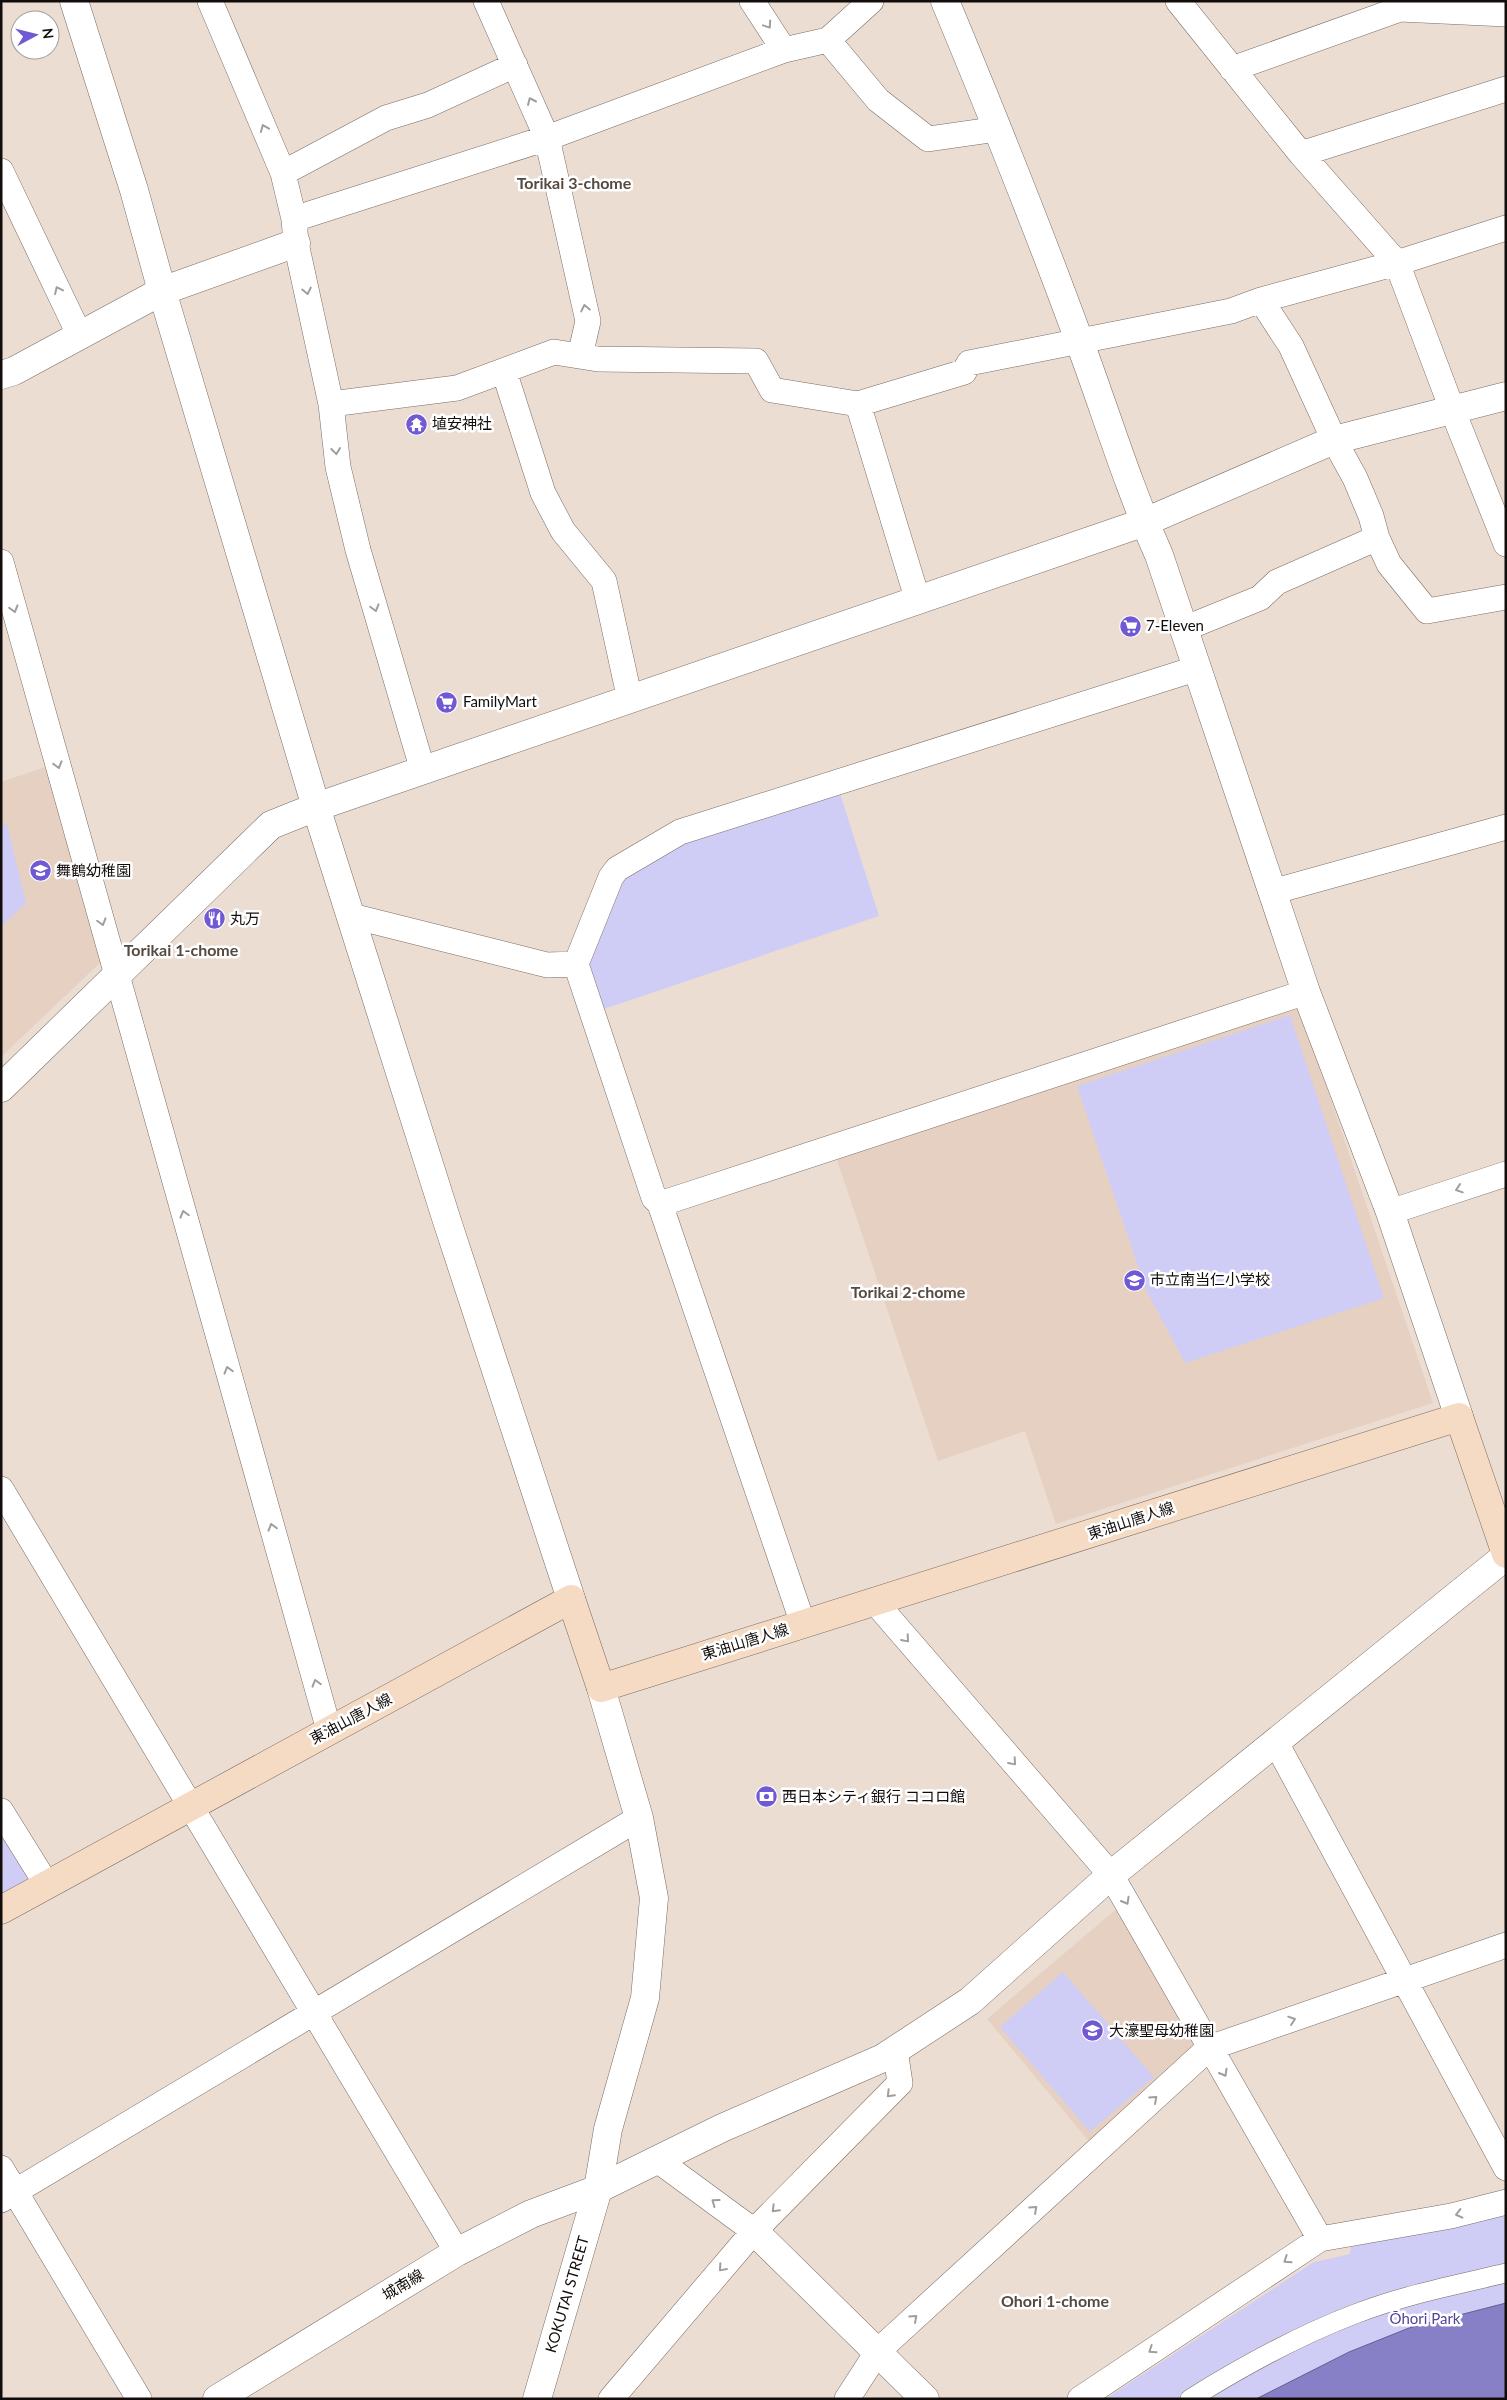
<svg xmlns="http://www.w3.org/2000/svg" width="1507" height="2400" font-family="Lato,'Noto Sans JP',sans-serif">
  <style>
    .built { fill: #e6d0c1 }
    .green { fill: #cfcdf6 }
    .water { fill: #8780c6; stroke: #645e8e }
    .lines { fill: none; stroke-linecap: round; stroke-linejoin: round }
    .pedestrian-casing { stroke: #7a6c63; stroke-width: 20 }
    .minor-casing { stroke: #7a6c63; stroke-width: 26 }
    .tertiary-casing { stroke: #7a6c63; stroke-width: 29 }
    .secondary-casing { stroke: #7a6c63; stroke-width: 29 }
    .pedestrian { stroke: #fff; stroke-width: 19 }
    .minor { stroke: #fff; stroke-width: 25 }
    .tertiary { stroke: #fff; stroke-width: 28 }
    .secondary { stroke: #f5dac4; stroke-width: 28 }
    .oneway { stroke: #a09e9d }
    .labels { text-anchor: middle; stroke-width: 5; stroke-linejoin: round; paint-order: stroke }
    .poi-label { font-size: 15px; fill: #120d0a; stroke: #fff; text-anchor: start }
    .street-label { font-size: 15px; fill: #120d0a; stroke: #fff }
    .park-label { font-size: 15px; fill: #534499; stroke: #fff }
    .neighbourhood-label { font-size: 16px; font-weight: bold; fill: #554940; stroke: #fff }
  </style>
  <rect width="100%" height="100%" fill="#ecddd2"/>
  <path class="built" d="M48 766 103 960 1 1057V782Z
    M1289 1006 1300 1008 1433 1403 1056 1524 1025 1431 938 1461 836 1157Z
    M1120 1906 1196 2043 1091 2144 987 2019Z"/>
  <path class="green" d="M838 787 879 916 598 1011 583 965 620 874 667 845Z
    M7 824 26 903 1 927V825Z
    M1290 1015 1384 1298 1185 1363 1146 1290 1077 1086Z
    M1 1811 40 1875 1 1898Z
    M1063 1972 1154 2077 1090 2132 1000 2027Z
    M1506 2212V2399H1105L1314 2262 1350 2254 1351 2247Z"/>
  <path class="water" d="M1506 2303V2399H1256L1349 2352 1409 2328Z"/>
  <g class="lines">
    <defs>
      <path id="pedestrian" d="M1190 2399C1243 2366 1297 2336 1355 2314 1404 2295 1455 2285 1506 2273"/>
      <path id="minor" d="M210 1 283 173 294 219 296 243 331 404 338 467 358 550 423 771
        M486 1 547 138 588 321 580 356
        M752 1 784 50
        M1178 1 1301 154 1397 263 1452 409 1506 544
        M828 40 878 100 928 139 998 129
        M1232 69 1400 9 1506 14
        M1301 154 1506 89
        M1 171 79 334
        M283 173 386 118 428 105 515 65
        M294 219 547 138 784 50 828 40 871 1
        M1261 300 1291 346 1334 440 1355 478 1371 516 1377 538 1389 564 1427 611 1506 597
        M504 371 543 493 563 531 604 581 630 700
        M331 404 457 388 554 352 598 359 756 361 772 390 858 404 964 372 969 363 1231 311 1261 300 1397 263 1506 228
        M858 404 918 601
        M1 562 329 1730
        M1186 628 1260 598 1277 582 1377 538
        M1272 892 1506 827
        M352 916 547 965 576 964 611 877 617 869 680 832 1198 668
        M576 964 654 1198 660 1204
        M1390 1212 1506 1174
        M1 1489 457 2252
        M875 1602 1111 1875 1320 2239
        M803 1624 660 1204 1306 992
        M1275 1741 1506 2168
        M1 1811 47 1885
        M656 2159 754 2231
        M1 2168 139 2399
        M1 2200 639 1818
        M611 2399 754 2231 900 2083 895 2050
        M847 2399 878 2351 1209 2048 1506 1945
        M1080 2399 1320 2239 1451 2216 1506 2202"/>
      <g id="tertiary">
        <path d="M74 1 134 190 162 291 316 807 447 1221 571 1599"/>
        <path d="M945 1C992 114 1038 228 1080 343 1106 413 1128 486 1159 555L1306 992 1390 1212 1459 1417"/>
        <path d="M1 375 14 371 162 291 296 243"/>
        <path d="M1 1088 271 825 316 807 1145 522 1334 440 1506 396"/>
        <path d="M754 2231 925 2399"/>
        <path d="M217 2399 457 2252 531 2214 598 2189 722 2128 883 2058 970 2001 1111 1875 1506 1556"/>
        <path id="s1" d="M537 2399 598 2189 608 2129 645 1998 654 1898 639 1818 601 1688"/>
      </g>
      <path id="secondary" d="M1 1910 571 1599 601 1688 1459 1417 1506 1554"/>
    </defs>
    <use href="#pedestrian" class="pedestrian-casing"/>
    <use href="#minor" class="minor-casing"/>
    <use href="#tertiary" class="tertiary-casing"/>
    <use href="#secondary" class="secondary-casing"/>
    <use href="#pedestrian" class="pedestrian"/>
    <use href="#minor" class="minor"/>
    <use href="#tertiary" class="tertiary"/>
    <use href="#secondary" class="secondary"/>
  </g>
  <defs><path id="oneway-chevron" d="M-2-3.5L2.5 0L-2 3.5" fill="none" stroke-width="1.6" stroke-linecap="round" stroke-linejoin="round" transform="scale(1.25)"/></defs>
  <g class="oneway">
    <use href="#oneway-chevron" transform="translate(768 25) rotate(56)"/>
    <use href="#oneway-chevron" transform="translate(531 101) rotate(-114)"/>
    <use href="#oneway-chevron" transform="translate(264 128) rotate(-112)"/>
    <use href="#oneway-chevron" transform="translate(58 290) rotate(-115)"/>
    <use href="#oneway-chevron" transform="translate(307 291) rotate(78)"/>
    <use href="#oneway-chevron" transform="translate(585 308) rotate(-102)"/>
    <use href="#oneway-chevron" transform="translate(336 451) rotate(83)"/>
    <use href="#oneway-chevron" transform="translate(375 608) rotate(74)"/>
    <use href="#oneway-chevron" transform="translate(14 609) rotate(74)"/>
    <use href="#oneway-chevron" transform="translate(58 765) rotate(74)"/>
    <use href="#oneway-chevron" transform="translate(102 922) rotate(74)"/>
    <use href="#oneway-chevron" transform="translate(1459 1189) rotate(162)"/>
    <use href="#oneway-chevron" transform="translate(184 1214) rotate(-106)"/>
    <use href="#oneway-chevron" transform="translate(228 1370) rotate(-106)"/>
    <use href="#oneway-chevron" transform="translate(272 1527) rotate(-106)"/>
    <use href="#oneway-chevron" transform="translate(906 1639) rotate(49)"/>
    <use href="#oneway-chevron" transform="translate(316 1683) rotate(-106)"/>
    <use href="#oneway-chevron" transform="translate(1013 1762) rotate(49)"/>
    <use href="#oneway-chevron" transform="translate(1126 1901) rotate(60)"/>
    <use href="#oneway-chevron" transform="translate(1292 2020) rotate(-19)"/>
    <use href="#oneway-chevron" transform="translate(1224 2073) rotate(60)"/>
    <use href="#oneway-chevron" transform="translate(890 2094) rotate(135)"/>
    <use href="#oneway-chevron" transform="translate(1154 2099) rotate(-42)"/>
    <use href="#oneway-chevron" transform="translate(715 2202) rotate(-144)"/>
    <use href="#oneway-chevron" transform="translate(775 2209) rotate(135)"/>
    <use href="#oneway-chevron" transform="translate(1034 2209) rotate(-42)"/>
    <use href="#oneway-chevron" transform="translate(1459 2214) rotate(166)"/>
    <use href="#oneway-chevron" transform="translate(1287 2260) rotate(146)"/>
    <use href="#oneway-chevron" transform="translate(722 2268) rotate(131)"/>
    <use href="#oneway-chevron" transform="translate(914 2318) rotate(-42)"/>
    <use href="#oneway-chevron" transform="translate(1152 2350) rotate(146)"/>
  </g>
  <defs>
    <symbol id="temple-disc" viewBox="-11 -11 22 22"><circle r="9.5" fill="#7159d3" stroke="#fff"/><path d="M0-6L5-2H3V0L6.5 2.5H4V6H1.5V3h-3V6H-4V2.5H-6.5L-3 0V-2H-5Z" fill="#fff"/></symbol>
    <symbol id="supermarket-disc" viewBox="-11 -11 22 22"><circle r="9.5" fill="#7159d3" stroke="#fff"/><path d="M-6-5.5h2.5l.6 2H6L4.5 2H-2.5L-4.4-4H-6ZM-1.5 3.2a1.3 1.3 0 1 0 .1 0ZM3 3.2a1.3 1.3 0 1 0 .1 0Z" fill="#fff"/></symbol>
    <symbol id="school-disc" viewBox="-11 -11 22 22"><circle r="9.5" fill="#7159d3" stroke="#fff"/><path d="M0-5L7-2L0 1L-7-2ZM-4 1L0 2.5L4 1V4Q0 6-4 4Z" fill="#fff"/></symbol>
    <symbol id="restaurant-disc" viewBox="-11 -11 22 22"><circle r="9.5" fill="#7159d3" stroke="#fff"/><path d="M-5-6h1v4h1v-4h1v4h1v-4h1v5L-1.5 .5V6h-2V.5L-5-1ZM5-6V6H3V1.5H1.5Q1.5-4 5-6Z" fill="#fff"/></symbol>
    <symbol id="bank-disc" viewBox="-11 -11 22 22"><circle r="9.5" fill="#7159d3" stroke="#fff"/><path d="M-6-4H6V4H-6ZM0-2.3a2.3 2.3 0 1 0 0 4.6a2.3 2.3 0 1 0 0-4.6Z" fill="#fff"/></symbol>
  </defs>
  <g fill-rule="evenodd">
    <use href="#temple-disc" x="404" y="412" width="25" height="25"/>
    <use href="#supermarket-disc" x="1118" y="614" width="25" height="25"/>
    <use href="#supermarket-disc" x="434" y="690" width="25" height="25"/>
    <use href="#school-disc" x="28" y="858" width="25" height="25"/>
    <use href="#restaurant-disc" x="202" y="906" width="25" height="25"/>
    <use href="#school-disc" x="1122" y="1268" width="25" height="25"/>
    <use href="#bank-disc" x="754" y="1784" width="25" height="25"/>
    <use href="#school-disc" x="1080" y="2018" width="25" height="25"/>
  </g>
  <g class="labels">
    <g class="poi-label">
      <text x="432" y="429">埴安神社</text>
      <text x="1146" y="631">7-Eleven</text>
      <text x="463" y="707">FamilyMart</text>
      <text x="56" y="876">舞鶴幼稚園</text>
      <text x="230" y="924">丸万</text>
      <text x="1150" y="1285">市立南当仁小学校</text>
      <text x="782" y="1802">西日本シティ銀行 ココロ館</text>
      <text x="1109" y="2036">大濠聖母幼稚園</text>
    </g>
    <g class="street-label">
      <text transform="translate(1131 1521) rotate(-18)" y="5">東油山唐人線</text>
      <text transform="translate(745 1642) rotate(-17)" y="5">東油山唐人線</text>
      <text transform="translate(351 1719) rotate(-28)" y="5">東油山唐人線</text>
      <text transform="translate(403 2285) rotate(-31)" y="5">城南線</text>
      <text dy="5" stroke="none"><textPath href="#s1" startOffset="109">KOKUTAI STREET</textPath></text>
    </g>
    <g class="park-label">
      <text x="1425" y="2324">Ōhori Park</text>
    </g>
    <g class="neighbourhood-label">
      <text x="574" y="189">Torikai 3-chome</text>
      <text x="181" y="956">Torikai 1-chome</text>
      <text x="908" y="1298">Torikai 2-chome</text>
      <text x="1055" y="2307">Ohori 1-chome</text>
    </g>
  </g>
  <rect width="1507" height="2400" fill="none" stroke="#120d0a" stroke-width="5"/>
  <g transform="translate(35 35) rotate(83)"><circle r="24" fill="#ffffff" stroke="#a09e9d"/>
  <path d="M0-4L9 19L0 12L-9 19Z" fill="#7159d3"/>
  <text y="-8" font-size="14" font-weight="bold" text-anchor="middle" fill="#120d0a">N</text>
  </g>
</svg>
